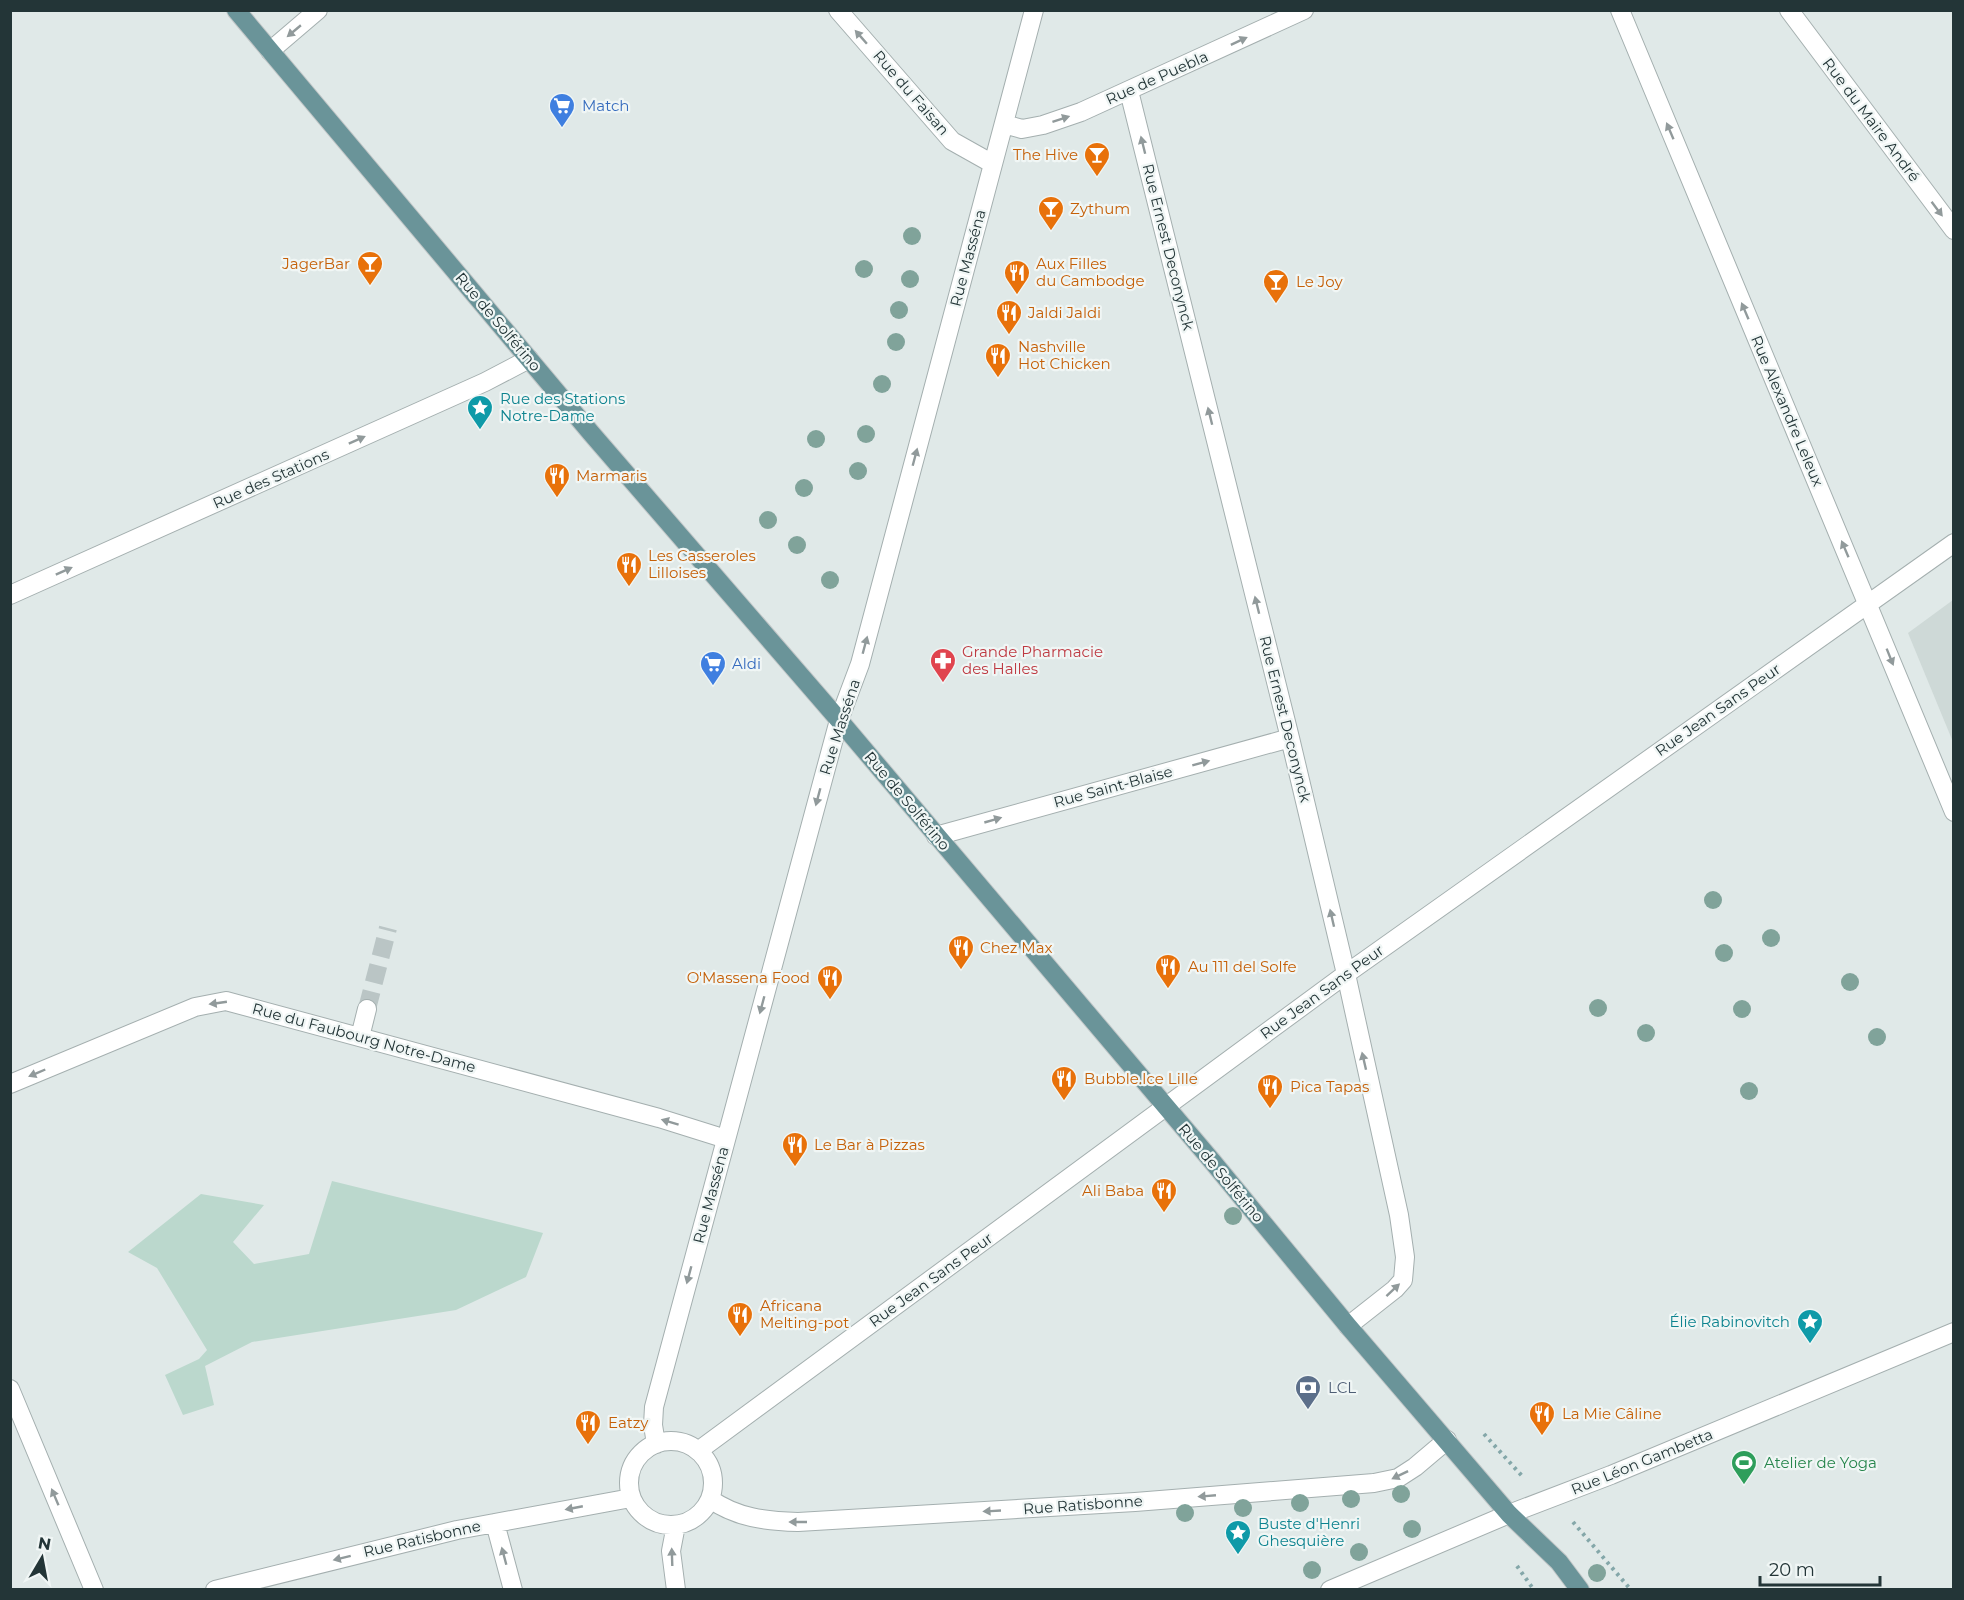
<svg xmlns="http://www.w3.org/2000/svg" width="1964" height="1600" font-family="Montserrat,sans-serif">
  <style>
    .built { fill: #ced9d7 }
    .green { fill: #bbd8cd }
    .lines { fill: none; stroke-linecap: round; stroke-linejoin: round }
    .minor-tunnel { stroke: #bac5c5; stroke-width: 18; stroke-dasharray: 18 9; stroke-linecap: butt }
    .minor-casing { stroke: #a4afaf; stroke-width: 20 }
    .major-casing { stroke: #c1c6c7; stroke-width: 20 }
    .path { stroke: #84a7a9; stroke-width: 4; stroke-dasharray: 3 4.5; stroke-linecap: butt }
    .minor { stroke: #fff; stroke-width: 18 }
    .major { stroke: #6a9499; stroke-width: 18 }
    .tree { fill: #80a39a }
    .oneway { fill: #919a9b }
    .labels { text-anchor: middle; stroke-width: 4.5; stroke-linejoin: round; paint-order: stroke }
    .street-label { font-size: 15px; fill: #233537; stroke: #f0f6f5 }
    .shop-label { font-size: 15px; fill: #366cbe; stroke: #f0f6f5; text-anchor: start }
    .food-label { font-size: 15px; fill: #c56008; stroke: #f0f6f5; text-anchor: start }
    .culture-label { font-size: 15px; fill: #0d838f; stroke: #f0f6f5; text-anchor: start }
    .health-label { font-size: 15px; fill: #be3a42; stroke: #f0f6f5; text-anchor: start }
    .service-label { font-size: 15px; fill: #4e5e75; stroke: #f0f6f5; text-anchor: start }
    .leisure-label { font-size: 15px; fill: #27864d; stroke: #f0f6f5; text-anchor: start }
  </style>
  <rect width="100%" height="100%" fill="#e0e9e8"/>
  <path class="built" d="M1953 600V742L1908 633Z"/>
  <path class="green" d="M332 1181 543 1233 526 1277 456 1310 252 1342 205 1366 214 1405 183 1415 165 1375 199 1359 207 1350 157 1268 128 1252 201 1194 264 1205 233 1242 254 1264 309 1254Z"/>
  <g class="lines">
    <path class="minor-tunnel" d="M367 1009 388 928"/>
    <defs>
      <path id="minor" d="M838 10 952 141 993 164
        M1620 10 1954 812
        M1789 10 1954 230
        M270 51 318 10
        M1129 91 1290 738 1346 974 1399 1215 1405 1257 1403 1280 1395 1289 1348 1326
        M1004 124 1022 129 1043 125 1081 112 1304 10
        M10 595 485 382 529 359
        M936 836 1290 738
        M360 1037 367 1009
        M10 1084 195 1007 226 1001 659 1118 726 1139
        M10 1389 94 1590
        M629 1483a42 42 0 1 1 84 0a42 42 0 1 1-84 0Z
        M656 1444 653 1425 654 1407 839 720 860 664 1034 10
        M698 1451 1346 974 1954 543
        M710 1499C737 1518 766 1521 798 1522L1135 1502 1374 1483 1398 1478 1415 1467 1447 1440
        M495 1523 513 1590
        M215 1590 457 1530 631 1498
        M676 1590 671 1551 676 1525
        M1330 1590 1509 1514 1611 1475 1954 1332"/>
      <path id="major" d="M236 10 591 433 839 720 1212 1161 1348 1326 1509 1514 1559 1562 1580 1590"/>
    </defs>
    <use href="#minor" class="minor-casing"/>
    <use href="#major" class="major-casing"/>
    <path class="path" d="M1484 1434 1523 1477
      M1573 1522 1631 1590
      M1517 1566 1534 1590"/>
    <use href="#minor" class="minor"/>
    <use href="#major" class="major"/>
  </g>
  <g class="tree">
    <circle cx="912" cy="236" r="9"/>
    <circle cx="864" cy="269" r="9"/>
    <circle cx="910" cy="279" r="9"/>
    <circle cx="899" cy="310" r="9"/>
    <circle cx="896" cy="342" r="9"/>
    <circle cx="882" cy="384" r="9"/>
    <circle cx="866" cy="434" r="9"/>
    <circle cx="816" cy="439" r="9"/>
    <circle cx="858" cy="471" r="9"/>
    <circle cx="804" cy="488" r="9"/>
    <circle cx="768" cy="520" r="9"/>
    <circle cx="797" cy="545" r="9"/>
    <circle cx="830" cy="580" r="9"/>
    <circle cx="1713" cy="900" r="9"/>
    <circle cx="1771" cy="938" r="9"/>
    <circle cx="1724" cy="953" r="9"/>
    <circle cx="1850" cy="982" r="9"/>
    <circle cx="1598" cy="1008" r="9"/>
    <circle cx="1742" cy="1009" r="9"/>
    <circle cx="1646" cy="1033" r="9"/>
    <circle cx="1877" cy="1037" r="9"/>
    <circle cx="1749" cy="1091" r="9"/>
    <circle cx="1233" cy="1216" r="9"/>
    <circle cx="1401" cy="1494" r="9"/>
    <circle cx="1351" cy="1499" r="9"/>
    <circle cx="1300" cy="1503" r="9"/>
    <circle cx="1243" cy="1508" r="9"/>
    <circle cx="1185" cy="1513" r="9"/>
    <circle cx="1412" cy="1529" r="9"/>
    <circle cx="1359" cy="1552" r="9"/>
    <circle cx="1312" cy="1570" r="9"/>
    <circle cx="1597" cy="1573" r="9"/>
  </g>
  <defs><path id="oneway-solid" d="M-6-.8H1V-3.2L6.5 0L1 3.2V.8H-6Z" transform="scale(1.5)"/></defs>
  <g class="oneway">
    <use href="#oneway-solid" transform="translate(294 31) rotate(140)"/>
    <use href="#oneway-solid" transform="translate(861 37) rotate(-131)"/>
    <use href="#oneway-solid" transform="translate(1239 41) rotate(-25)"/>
    <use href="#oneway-solid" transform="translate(1061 119) rotate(-18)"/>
    <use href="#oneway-solid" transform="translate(1670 131) rotate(-113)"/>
    <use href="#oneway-solid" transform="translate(1143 145) rotate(-104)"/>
    <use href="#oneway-solid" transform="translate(1937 209) rotate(53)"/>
    <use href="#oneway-solid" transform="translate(1745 311) rotate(-113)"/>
    <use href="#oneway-solid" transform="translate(1210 416) rotate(-104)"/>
    <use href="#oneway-solid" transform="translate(357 440) rotate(-24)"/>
    <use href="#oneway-solid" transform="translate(915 457) rotate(-75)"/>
    <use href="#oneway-solid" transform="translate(1845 549) rotate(-113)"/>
    <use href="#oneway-solid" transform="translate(64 571) rotate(-24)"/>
    <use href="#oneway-solid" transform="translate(1257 605) rotate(-104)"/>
    <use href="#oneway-solid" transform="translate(865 645) rotate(-75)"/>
    <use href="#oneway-solid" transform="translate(1890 657) rotate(68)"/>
    <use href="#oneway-solid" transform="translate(1201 763) rotate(-15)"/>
    <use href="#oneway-solid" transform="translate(818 797) rotate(105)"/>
    <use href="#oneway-solid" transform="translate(993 820) rotate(-16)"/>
    <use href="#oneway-solid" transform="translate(1332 918) rotate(-103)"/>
    <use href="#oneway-solid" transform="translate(218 1003) rotate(172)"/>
    <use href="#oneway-solid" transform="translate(762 1005) rotate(105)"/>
    <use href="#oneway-solid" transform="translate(1364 1061) rotate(-103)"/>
    <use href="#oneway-solid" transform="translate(37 1073) rotate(157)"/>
    <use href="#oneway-solid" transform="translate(670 1122) rotate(-163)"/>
    <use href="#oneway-solid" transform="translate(689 1275) rotate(105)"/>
    <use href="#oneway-solid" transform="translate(1393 1290) rotate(-43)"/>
    <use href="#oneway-solid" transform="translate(1400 1475) rotate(154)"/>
    <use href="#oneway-solid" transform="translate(1207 1496) rotate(175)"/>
    <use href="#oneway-solid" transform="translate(55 1497) rotate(-113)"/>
    <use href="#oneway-solid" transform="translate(574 1508) rotate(169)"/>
    <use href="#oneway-solid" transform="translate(992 1511) rotate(177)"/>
    <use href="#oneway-solid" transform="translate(798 1522) rotate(-180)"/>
    <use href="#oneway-solid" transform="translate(504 1556) rotate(-105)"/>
    <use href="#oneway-solid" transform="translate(672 1557) rotate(-92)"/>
    <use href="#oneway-solid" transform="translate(342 1558) rotate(166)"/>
  </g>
  <defs>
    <symbol id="supermarket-pin" viewBox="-11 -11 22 30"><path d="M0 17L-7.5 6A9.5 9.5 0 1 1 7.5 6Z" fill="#3f7fe0" stroke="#f0f6f5"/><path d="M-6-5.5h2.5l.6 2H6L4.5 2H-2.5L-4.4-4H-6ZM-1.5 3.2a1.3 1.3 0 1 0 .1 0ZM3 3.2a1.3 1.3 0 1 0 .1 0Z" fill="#fff"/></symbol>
    <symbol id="bar-pin" viewBox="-11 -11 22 30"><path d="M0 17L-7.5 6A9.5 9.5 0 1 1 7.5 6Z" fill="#e8710a" stroke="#f0f6f5"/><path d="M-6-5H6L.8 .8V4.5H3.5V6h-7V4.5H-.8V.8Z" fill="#fff"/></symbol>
    <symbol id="restaurant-pin" viewBox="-11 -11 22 30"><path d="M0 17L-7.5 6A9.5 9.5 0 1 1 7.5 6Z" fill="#e8710a" stroke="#f0f6f5"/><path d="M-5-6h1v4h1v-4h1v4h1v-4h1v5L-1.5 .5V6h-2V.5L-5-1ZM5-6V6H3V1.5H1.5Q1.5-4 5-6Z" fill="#fff"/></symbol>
    <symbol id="sight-pin" viewBox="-11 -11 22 30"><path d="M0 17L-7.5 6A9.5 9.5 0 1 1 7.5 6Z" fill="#0f9aa8" stroke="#f0f6f5"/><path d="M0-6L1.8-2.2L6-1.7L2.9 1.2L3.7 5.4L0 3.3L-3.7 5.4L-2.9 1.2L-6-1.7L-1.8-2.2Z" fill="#fff"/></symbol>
    <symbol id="pharmacy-pin" viewBox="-11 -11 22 30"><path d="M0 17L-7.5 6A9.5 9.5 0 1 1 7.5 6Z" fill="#e0444e" stroke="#f0f6f5"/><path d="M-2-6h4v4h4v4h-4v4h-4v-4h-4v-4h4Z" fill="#fff"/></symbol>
    <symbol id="bank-pin" viewBox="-11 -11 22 30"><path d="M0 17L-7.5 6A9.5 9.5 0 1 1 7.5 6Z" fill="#5c6f8a" stroke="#f0f6f5"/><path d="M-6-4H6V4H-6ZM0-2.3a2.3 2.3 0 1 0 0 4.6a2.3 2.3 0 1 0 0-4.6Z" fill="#fff"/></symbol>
    <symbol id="stadium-pin" viewBox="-11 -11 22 30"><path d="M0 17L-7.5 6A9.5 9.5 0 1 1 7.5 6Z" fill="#2e9e5b" stroke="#f0f6f5"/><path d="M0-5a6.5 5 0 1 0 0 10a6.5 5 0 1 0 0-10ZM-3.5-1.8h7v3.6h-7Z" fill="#fff"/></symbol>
  </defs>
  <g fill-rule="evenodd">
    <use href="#supermarket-pin" x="547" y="91" width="30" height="40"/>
    <use href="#bar-pin" x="1082" y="140" width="30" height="40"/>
    <use href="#bar-pin" x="1036" y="194" width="30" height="40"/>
    <use href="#bar-pin" x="355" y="249" width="30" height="40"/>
    <use href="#restaurant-pin" x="1002" y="258" width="30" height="40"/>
    <use href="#bar-pin" x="1261" y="267" width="30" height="40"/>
    <use href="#restaurant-pin" x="994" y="298" width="30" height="40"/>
    <use href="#restaurant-pin" x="983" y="341" width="30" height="40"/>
    <use href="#sight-pin" x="465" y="393" width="30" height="40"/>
    <use href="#restaurant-pin" x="542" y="461" width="30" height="40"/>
    <use href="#restaurant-pin" x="614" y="550" width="30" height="40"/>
    <use href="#pharmacy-pin" x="928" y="646" width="30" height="40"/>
    <use href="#supermarket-pin" x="698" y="649" width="30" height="40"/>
    <use href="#restaurant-pin" x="946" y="933" width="30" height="40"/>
    <use href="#restaurant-pin" x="1153" y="952" width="30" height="40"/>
    <use href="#restaurant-pin" x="815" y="963" width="30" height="40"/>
    <use href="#restaurant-pin" x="1049" y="1064" width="30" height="40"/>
    <use href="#restaurant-pin" x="1255" y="1072" width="30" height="40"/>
    <use href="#restaurant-pin" x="780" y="1130" width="30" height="40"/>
    <use href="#restaurant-pin" x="1149" y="1176" width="30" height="40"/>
    <use href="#restaurant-pin" x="725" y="1300" width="30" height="40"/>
    <use href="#sight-pin" x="1795" y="1307" width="30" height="40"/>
    <use href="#bank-pin" x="1293" y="1373" width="30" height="40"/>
    <use href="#restaurant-pin" x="1527" y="1399" width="30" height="40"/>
    <use href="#restaurant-pin" x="573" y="1408" width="30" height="40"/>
    <use href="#stadium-pin" x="1729" y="1448" width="30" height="40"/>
    <use href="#sight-pin" x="1223" y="1518" width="30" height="40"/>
  </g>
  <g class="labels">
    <g class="street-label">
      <text transform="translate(1157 78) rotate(-24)" y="5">Rue de Puebla</text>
      <text transform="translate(911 93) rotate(49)" y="5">Rue du Faisan</text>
      <text transform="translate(1871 120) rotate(53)" y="5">Rue du Maire André</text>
      <text transform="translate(1168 247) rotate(76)" y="5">Rue Ernest Deconynck</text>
      <text transform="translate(968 258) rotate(-75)" y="5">Rue Masséna</text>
      <text transform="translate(498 322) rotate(50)" y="5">Rue de Solférino</text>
      <text transform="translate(1787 411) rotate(67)" y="5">Rue Alexandre Leleux</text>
      <text transform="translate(271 479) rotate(-24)" y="5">Rue des Stations</text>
      <text transform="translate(1718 710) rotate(-35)" y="5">Rue Jean Sans Peur</text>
      <text transform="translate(1285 719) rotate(76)" y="5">Rue Ernest Deconynck</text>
      <text transform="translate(840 727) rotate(-72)" y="5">Rue Masséna</text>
      <text transform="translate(1113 787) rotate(-15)" y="5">Rue Saint-Blaise</text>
      <text transform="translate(907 801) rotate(50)" y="5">Rue de Solférino</text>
      <text transform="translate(1322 992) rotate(-36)" y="5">Rue Jean Sans Peur</text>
      <text transform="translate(364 1038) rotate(15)" y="5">Rue du Faubourg Notre-Dame</text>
      <text transform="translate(1221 1173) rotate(50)" y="5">Rue de Solférino</text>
      <text transform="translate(711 1195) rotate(-75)" y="5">Rue Masséna</text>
      <text transform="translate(931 1280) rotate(-36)" y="5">Rue Jean Sans Peur</text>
      <text transform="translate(1642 1462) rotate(-22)" y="5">Rue Léon Gambetta</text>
      <text transform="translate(1083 1505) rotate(-4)" y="5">Rue Ratisbonne</text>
      <text transform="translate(422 1539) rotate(-13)" y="5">Rue Ratisbonne</text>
    </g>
    <g class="shop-label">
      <text x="582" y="111">Match</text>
      <text x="732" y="669">Aldi</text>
    </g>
    <g class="food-label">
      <text x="1078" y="160" text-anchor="end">The Hive</text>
      <text x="1070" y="214">Zythum</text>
      <text x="350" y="269" text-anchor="end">JagerBar</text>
      <text x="1036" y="269">Aux Filles<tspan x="1036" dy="17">du Cambodge</tspan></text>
      <text x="1296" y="287">Le Joy</text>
      <text x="1028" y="318">Jaldi Jaldi</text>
      <text x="1018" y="352">Nashville<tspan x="1018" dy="17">Hot Chicken</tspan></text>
      <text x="576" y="481">Marmaris</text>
      <text x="648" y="561">Les Casseroles<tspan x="648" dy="17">Lilloises</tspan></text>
      <text x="980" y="953">Chez Max</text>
      <text x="1188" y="972">Au 111 del Solfe</text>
      <text x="810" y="983" text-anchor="end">O'Massena Food</text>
      <text x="1084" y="1084">Bubble.Ice Lille</text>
      <text x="1290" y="1092">Pica Tapas</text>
      <text x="814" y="1150">Le Bar à Pizzas</text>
      <text x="1144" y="1196" text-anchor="end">Ali Baba</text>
      <text x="760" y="1311">Africana<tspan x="760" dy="17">Melting-pot</tspan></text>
      <text x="1562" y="1419">La Mie Câline</text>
      <text x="608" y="1428">Eatzy</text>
    </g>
    <g class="culture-label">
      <text x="500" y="404">Rue des Stations<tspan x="500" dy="17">Notre-Dame</tspan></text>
      <text x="1790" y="1327" text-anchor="end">Élie Rabinovitch</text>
      <text x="1258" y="1529">Buste d'Henri<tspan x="1258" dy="17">Ghesquière</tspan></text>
    </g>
    <g class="health-label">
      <text x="962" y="657">Grande Pharmacie<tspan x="962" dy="17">des Halles</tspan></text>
    </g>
    <g class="service-label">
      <text x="1328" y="1393">LCL</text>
    </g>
    <g class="leisure-label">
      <text x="1764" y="1468">Atelier de Yoga</text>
    </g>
  </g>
  <rect width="1964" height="1600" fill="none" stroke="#233537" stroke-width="24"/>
  <g transform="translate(42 1558) rotate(10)" stroke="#f0f6f5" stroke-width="4.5" paint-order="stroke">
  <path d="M0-4.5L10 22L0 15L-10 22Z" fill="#233537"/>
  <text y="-9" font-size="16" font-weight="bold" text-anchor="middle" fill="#233537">N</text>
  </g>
  <path d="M1760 1576v9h120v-9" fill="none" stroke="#233537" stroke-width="3"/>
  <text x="1769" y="1576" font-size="18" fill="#233537" stroke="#f0f6f5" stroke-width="4.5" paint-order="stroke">20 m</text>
</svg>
